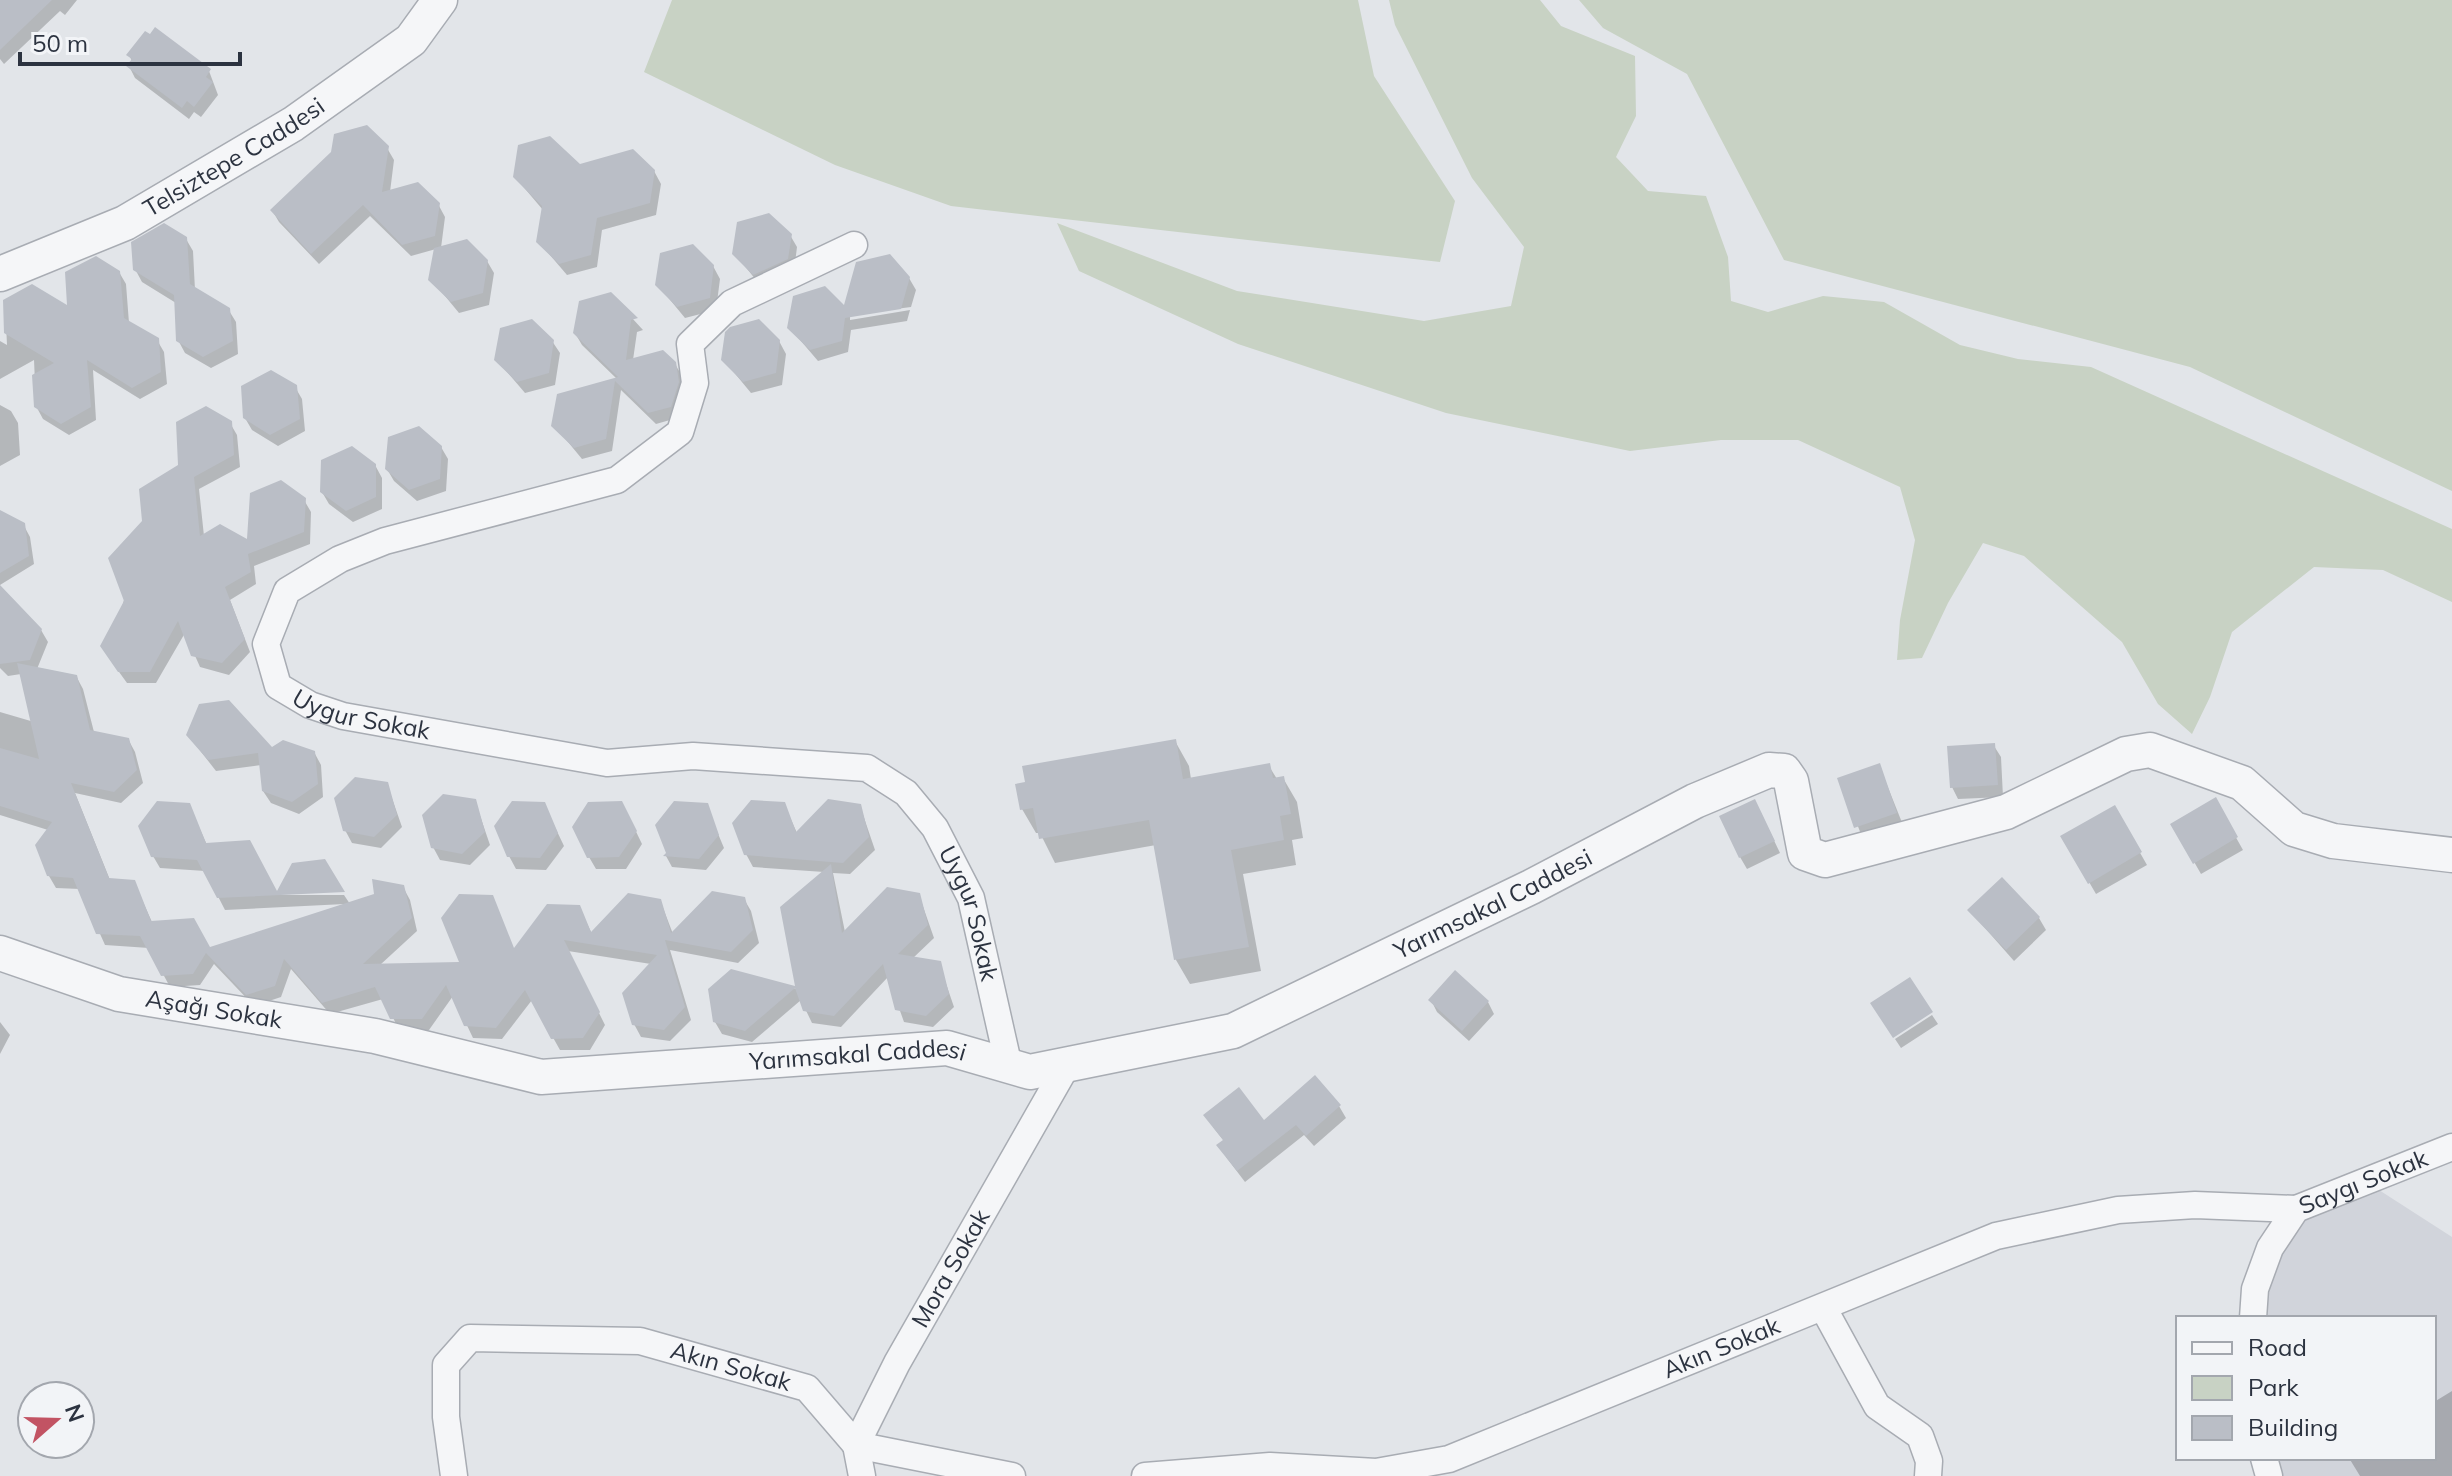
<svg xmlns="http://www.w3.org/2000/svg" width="2452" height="1476" font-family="Mulish,sans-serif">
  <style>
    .built { fill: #d1d4db }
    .green { fill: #c8d2c4 }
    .shadow { fill: #0003 }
    .building { fill: #babec6 }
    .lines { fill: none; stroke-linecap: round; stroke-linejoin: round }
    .minor-casing { stroke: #a8acb3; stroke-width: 29 }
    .tertiary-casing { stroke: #a8acb3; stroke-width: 37 }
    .minor { stroke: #f5f6f8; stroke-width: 26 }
    .tertiary { stroke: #f5f6f8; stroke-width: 34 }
    .labels { text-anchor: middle; stroke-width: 8; stroke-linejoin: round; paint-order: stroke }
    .street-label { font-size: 24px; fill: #2c3340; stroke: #f2f4f7 }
  </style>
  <rect width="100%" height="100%" fill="#e2e5e9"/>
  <path class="built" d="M2365 1181 2452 1237V1476H2269L2264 1458H2434V1318H2253L2296 1209Z"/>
  <path class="green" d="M672 0H1358L1374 76 1455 201 1440 262 951 206 835 165 644 72Z
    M1389 0H1540L1561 26 1635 56 1636 116 1616 157 1648 191 1706 196 1728 257 1731 301 1768 312 1823 296 1884 302 1960 345 2018 359 2091 367 2452 529V602L2383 570 2314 567 2232 632 2210 697 2192 734 2158 704 2122 642 2024 556 1983 543 1948 603 1922 658 1897 660 1900 620 1915 540 1900 487 1798 440H1721L1630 451 1446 413 1238 344 1079 271 1057 223 1237 291 1424 321 1511 306 1524 247 1472 178 1395 25Z
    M1579 0H2452V491L2190 367 1784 260 1687 74 1603 28Z"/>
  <path class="shadow" d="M0 0H77L65 15 60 11 4 64 0 59Z
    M129 55 209 71 218 95 201 117 194 112 189 119 135 78 129 66 132 61Z
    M387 148 394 160 390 192 438 204 445 217 441 248 487 261 494 273 489 305 459 313 431 279 436 249 411 256 370 216 319 264 279 222 272 210Z
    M579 166 654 171 661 184 656 215 602 230 597 267 567 275 538 241 543 210 515 177Z
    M790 235 797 247 794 271 761 286 734 253Z
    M186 239 193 251 195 290 228 309 236 322 238 354 211 368 185 353 178 340 176 303 142 282 135 269Z
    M713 266 720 279 716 310 685 318 657 284Z
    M119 272 126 284 129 323 157 340 164 352 167 384 140 399 93 370 96 420 69 435 43 419 36 406 34 360 0 379V341L7 345 5 302 69 308Z
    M909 278 916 290 911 307 850 315V320L910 310 907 321 851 330 848 352 818 361 789 327 845 309Z
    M610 294 643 330 637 332 633 360 675 364 682 376 684 395 677 418 656 424 621 390 612 451 582 459 554 425 617 379 582 345 575 333Z
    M552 341 560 353 555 385 525 393 496 359Z
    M779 341 786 354 782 385 751 393 723 359Z
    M295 387 302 399 305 431 278 446 252 430 245 418Z
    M0 405 11 411 18 423 20 455 0 466Z
    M230 423 237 435 240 467 199 489 204 536 249 542 304 500 311 512 310 544 254 566 256 584 230 600 250 652 229 675 200 667 185 633 156 683H127L109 658 144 522 181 466Z
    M441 447 448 459 446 491 417 501 394 481 387 469Z
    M375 465 382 478V509L353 522 329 504 322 492Z
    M0 512 23 524 30 537 34 564 0 585Z
    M0 588 41 630 48 642 37 669 76 676 83 689 94 732 128 739 135 752 143 783 121 803 75 793 110 880 134 882 152 922 210 950 345 904 225 910 205 871 160 868 153 856 189 805 207 845 277 895H344L350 904 403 887 410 900 417 931 380 965 461 964 515 950 579 907 592 934 660 900 673 934 744 899 751 911 759 943 738 963 670 950 691 1020 670 1041 641 1037 634 1024 651 964 568 951 605 1025 590 1050H560L532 1000 502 1039 473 1038 453 996 429 1030 400 1031 383 999 330 1014 291 969 281 997 254 1006 214 964 200 985 170 987 149 948 105 945 80 889 56 888 49 876 48 830 0 815V712L58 729 21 674 8 676 0 668Z
    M188 735 272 750 314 752 321 765 323 797 299 814 271 803 263 791 261 765 216 771Z
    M1175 741 1189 766 1191 779 1269 766 1277 779 1283 778 1297 802 1303 838 1292 840 1296 865 1243 874 1261 971 1190 984 1176 960 1156 845 1055 863 1040 833H1036L1022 809Z
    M1994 746 2001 757 2003 797 1958 799 1952 787Z
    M1879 765 1903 825 1863 839 1839 779Z
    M387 784 402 827 381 848 352 843 345 830Z
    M2215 800 2243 850 2201 874 2173 825Z
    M475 801 490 845 470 865 440 860 433 847Z
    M544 804 564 846 546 870 516 869 509 856Z
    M784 804 797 833 860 806 875 850 850 874 833 873 845 932 919 895 934 938 912 959 939 963 954 1007 933 1027 904 1022 888 977 841 1027 812 1023 801 1000 752 1042 722 1034 715 1022 731 971 797 989 824 872 753 867 746 854Z
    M706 805 724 848 706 870 672 867 666 856Z
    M2114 807 2147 865 2096 894 2063 837Z
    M1761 813 1780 853 1747 869 1740 857Z
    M628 815 642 844 626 869H596L589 857Z
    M1970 911 2039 918 2046 930 2014 961Z
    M1431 1000 1488 1002 1494 1014 1469 1041 1437 1012Z
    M1932 1015 1938 1024 1901 1048 1895 1039Z
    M0 1022 10 1035 0 1054Z
    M1339 1106 1346 1118 1314 1146 1304 1135 1245 1182 1226 1157 1224 1141 1213 1127 1264 1123Z
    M2452 1391V1476H2360L2349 1458H2434V1402Z"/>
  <path class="building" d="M0 0H52L0 50Z
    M155 27 211 69 206 77 213 82 194 107 187 101 182 108 126 66 132 59 126 55 145 31 150 34Z
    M367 125 389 146 382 192 418 182 440 203 435 236 402 245 363 205 311 254 270 210 331 152 334 134Z
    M550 136 580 164 633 149 655 170 650 203 597 218 591 255 559 264 536 242 542 206 513 177 518 145Z
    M769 213 792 234 788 259 753 275 732 254 737 222Z
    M164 223 187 237 190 284 230 308 233 341 203 357 176 341 174 295 133 270 131 242Z
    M467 239 488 260 483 293 451 302 428 280 434 248Z
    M693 244 714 265 710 298 677 307 655 285 660 253Z
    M890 254 910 277 901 309 845 318 842 341 810 350 787 328 793 296 825 286 844 305 856 262Z
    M96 256 120 271 124 318 159 338 161 372 132 388 87 360 91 407 61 424 34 407 32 375 54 363 4 333 3 300 32 284 67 305 65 272Z
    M611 292 638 318 631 320 626 360 663 350 676 362 679 382 671 407 648 413 615 381 606 439 574 448 551 426 557 394 618 377 573 333 579 301Z
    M532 319 554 340 549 373 517 382 494 360 500 328Z
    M759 319 780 340 776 373 743 382 721 360 725 332 730 327Z
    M271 370 297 385 300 419 270 435 243 418 241 386Z
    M206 406 232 421 234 455 194 477 200 536 220 524 247 539 250 493 281 480 306 498 304 532 248 554 251 572 225 587 245 639 222 663 191 656 178 621 150 672H118L100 646 124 601 108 558 142 521 139 489 178 465 176 422Z
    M419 426 442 446 440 479 409 490 385 469 388 437Z
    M352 446 376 464V497L346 511 320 492 321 460Z
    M0 510 25 523 29 556 0 573Z
    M0 585 42 629 30 660 0 664Z
    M17 663 77 675 90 730 129 738 137 770 114 792 71 783 109 878 135 880 151 921 194 918 210 947 374 894 372 879 404 885 412 918 363 964 459 962 441 918 459 894 493 895 514 948 547 904 580 905 591 932 628 893 661 899 671 933 712 891 745 897 753 930 731 952 665 940 685 1007 664 1030 632 1025 622 993 657 955 564 940 600 1012 583 1038 551 1039 525 990 496 1028 464 1026 446 985 422 1019H390L375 987 322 1003 284 959 275 986 246 995 206 953 193 974 161 976 140 936 96 934 73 878 47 876 35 845 52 822 0 806V748L39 759Z
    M229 700 272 747 283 740 315 751 318 784 292 802 262 791 258 753 208 760 186 735 199 704Z
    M1176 739 1183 779 1270 763 1273 778 1284 776 1291 814 1280 816 1284 840 1231 850 1249 947 1174 960 1149 820 1039 839 1033 808 1020 810 1015 784 1025 782 1022 766Z
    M1995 743 1998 785 1950 788 1947 746Z
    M1880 763 1897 813 1854 828 1837 778Z
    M355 777 388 782 397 815 374 837 343 831 334 798Z
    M443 794 476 799 485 832 462 854 431 848 422 815Z
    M2216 797 2238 837 2193 864 2170 824Z
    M828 799 861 804 869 837 843 863 744 855 732 823 751 800 785 802 796 832Z
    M1755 799 1775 841 1739 858 1719 816Z
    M157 801 190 803 206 843 250 840 277 891 292 863 325 859 345 892 217 898 197 860 151 857 138 826Z
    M512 801 545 802 558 833 540 858 507 857 494 826Z
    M622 801 637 831 619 857 587 858 572 827 588 802Z
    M674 801 708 803 719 835 699 859 663 856 666 853 655 825Z
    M2115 805 2142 852 2088 884 2060 836Z
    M831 864 842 933 887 887 920 893 928 925 898 954 941 961 949 994 926 1016 895 1010 883 964 834 1016 803 1011 795 988 745 1031 713 1022 708 989 731 969 795 986 780 907Z
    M2002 877 2040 917 2006 950 1967 910Z
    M1455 970 1489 1001 1462 1031 1428 1000Z
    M1910 977 1933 1012 1893 1038 1870 1003Z
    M1315 1075 1341 1105 1306 1136 1296 1125 1237 1171 1216 1145 1223 1140 1203 1115 1239 1087 1264 1120Z"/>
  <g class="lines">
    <defs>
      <g id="minor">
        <path id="s1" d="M854 245 732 303 690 344 695 383 680 432 617 480 385 541 340 559 287 591 266 644 278 686 310 705 343 716 607 763 693 756 867 768 906 793 935 828 971 898 1009 1067"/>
        <path d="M1824 1309 1877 1406 1920 1436 1929 1461 1928 1476"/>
        <path id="s2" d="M2253 1318 2255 1289 2270 1248 2296 1209 2452 1147"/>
        <path d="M2264 1458 2269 1476"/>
        <path id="s3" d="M454 1476 446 1417V1365L470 1338 640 1341 807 1388 856 1445 1012 1476"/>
        <path id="s4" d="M862 1476 856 1445 897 1363 1067 1065"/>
        <path id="s5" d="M1145 1476 1270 1466 1376 1472 1449 1459 1996 1236 2118 1210 2195 1205 2296 1209"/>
      </g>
      <g id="tertiary">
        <path id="s6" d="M0 274 125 223 293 124 411 40 440 0"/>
        <path id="s7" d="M0 953 119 994 375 1036 541 1077 947 1048 1030 1072 1233 1031 1531 887 1695 801 1769 770 1784 771 1791 781 1805 853 1825 860 2006 812 2126 754 2150 750 2242 783 2294 829 2333 841 2452 855"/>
      </g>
    </defs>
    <use href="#minor" class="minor-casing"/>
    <use href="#tertiary" class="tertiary-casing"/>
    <use href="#minor" class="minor"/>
    <use href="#tertiary" class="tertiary"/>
  </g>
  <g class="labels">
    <g class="street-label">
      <text dy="8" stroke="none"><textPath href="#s6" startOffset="262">Telsiztepe Caddesi</textPath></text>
      <text dy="8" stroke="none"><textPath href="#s1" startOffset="904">Uygur Sokak</textPath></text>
      <text dy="8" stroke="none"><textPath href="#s7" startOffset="1546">Yarımsakal Caddesi</textPath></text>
      <text dy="8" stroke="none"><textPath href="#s1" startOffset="1600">Uygur Sokak</textPath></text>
      <text dy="8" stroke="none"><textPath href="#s7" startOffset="222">Aşağı Sokak</textPath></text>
      <text dy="8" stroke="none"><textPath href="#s7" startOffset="874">Yarımsakal Caddesi</textPath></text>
      <text dy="8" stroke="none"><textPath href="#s2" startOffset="192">Saygı Sokak</textPath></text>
      <text dy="8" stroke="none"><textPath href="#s4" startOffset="232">Mora Sokak</textPath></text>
      <text dy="8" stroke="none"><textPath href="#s5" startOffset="600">Akın Sokak</textPath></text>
      <text dy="8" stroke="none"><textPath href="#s3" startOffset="412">Akın Sokak</textPath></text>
    </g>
  </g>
  <rect x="2176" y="1316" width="260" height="144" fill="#f2f4f7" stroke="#a3a7ae" stroke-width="2"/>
  <rect x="2192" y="1342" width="40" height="12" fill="#f5f6f8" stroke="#a3a7ae" stroke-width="2"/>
  <text x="2248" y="1356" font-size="24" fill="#2c3340">Road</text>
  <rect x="2192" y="1376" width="40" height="24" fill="#c8d2c4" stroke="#a3a7ae" stroke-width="2"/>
  <text x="2248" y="1396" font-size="24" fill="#2c3340">Park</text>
  <rect x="2192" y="1416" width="40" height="24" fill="#babec6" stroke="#a3a7ae" stroke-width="2"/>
  <text x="2248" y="1436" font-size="24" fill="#2c3340">Building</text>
  <g transform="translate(56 1420) rotate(70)"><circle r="38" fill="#f2f4f7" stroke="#a3a7ae" stroke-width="2"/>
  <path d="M0-6L14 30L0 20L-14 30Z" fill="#c25363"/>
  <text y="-12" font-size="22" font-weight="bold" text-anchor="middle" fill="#2c3340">N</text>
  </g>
  <path d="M20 52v12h220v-12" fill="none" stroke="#2c3340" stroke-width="4"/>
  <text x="32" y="52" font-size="24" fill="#2c3340" stroke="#f2f4f7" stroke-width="6" paint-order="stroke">50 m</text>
</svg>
